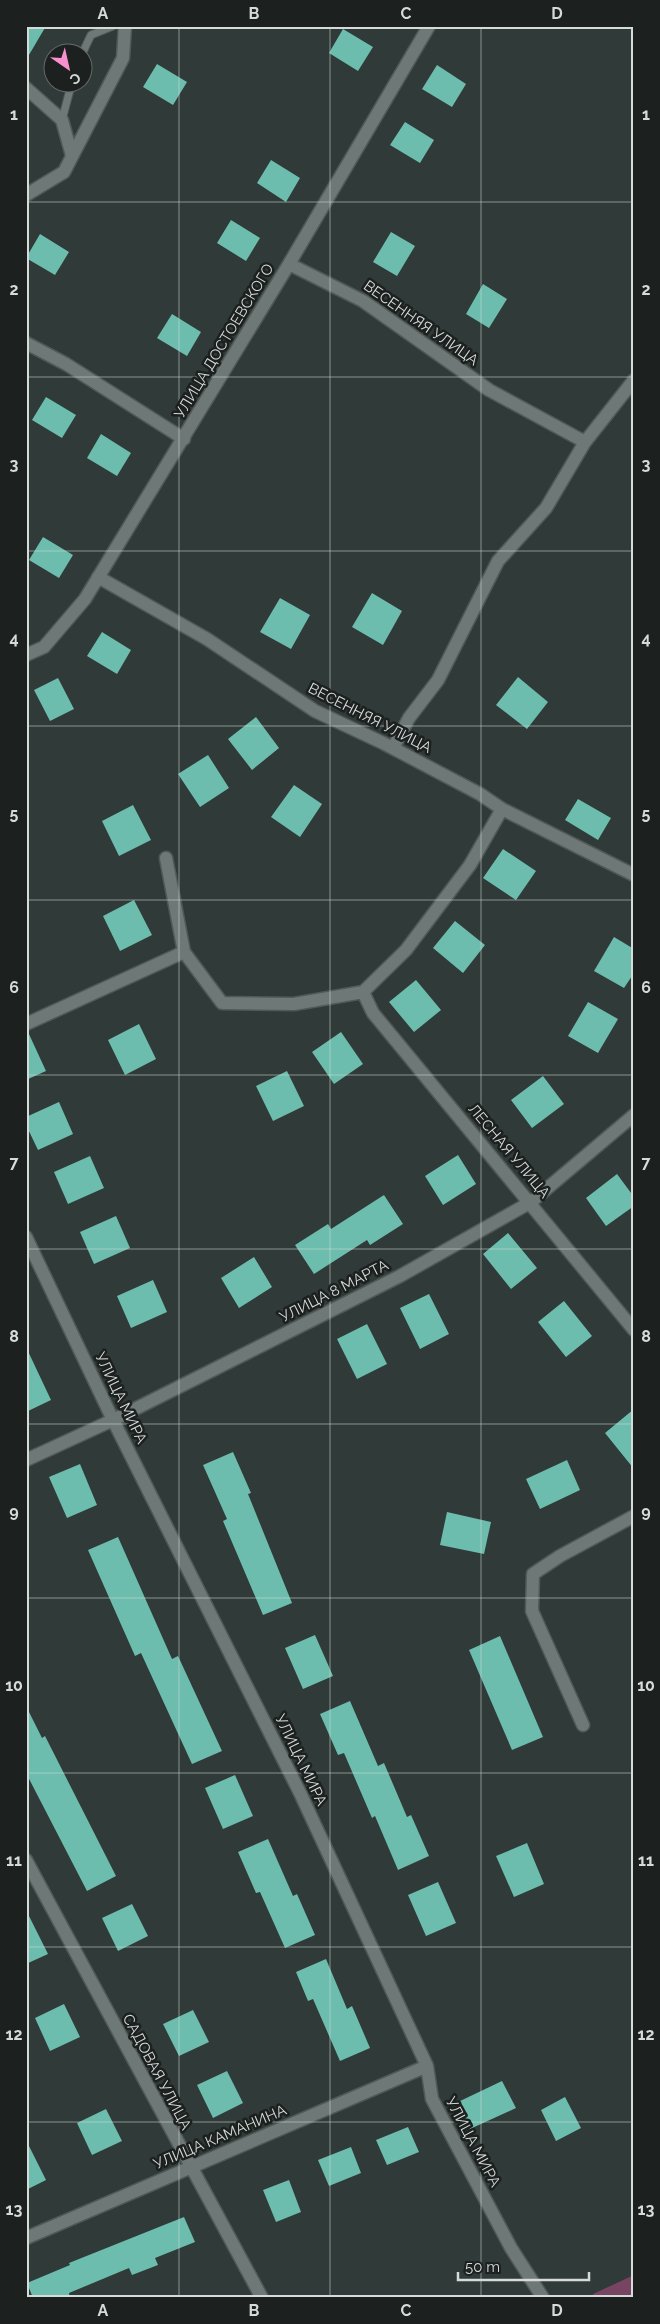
<svg xmlns="http://www.w3.org/2000/svg" width="660" height="2324" font-family="Raleway,sans-serif">
  <style>
    .green { fill: #774562 }
    .building { fill: #6cbdae }
    .lines { fill: none; stroke-linecap: round; stroke-linejoin: round }
    .service-casing { stroke: #515957; stroke-width: 9 }
    .minor-casing { stroke: #515957; stroke-width: 15 }
    .service { stroke: #6e7876; stroke-width: 7 }
    .minor { stroke: #6e7876; stroke-width: 12 }
    .grid { fill: none; stroke: #d5dbd9; stroke-width: 1; stroke-opacity: 0.55 }
    .labels { text-anchor: middle; stroke-width: 5; stroke-linejoin: round; paint-order: stroke }
    .street-label { font-size: 15px; fill: #d5dbd9; stroke: #1c201f }
    .neatline { fill: none; stroke: #d5dbd9; stroke-width: 2 }
    .grid-label { font-size: 16px; text-anchor: middle; font-weight: bold; fill: #d5dbd9 }
  </style>
  <rect width="100%" height="100%" fill="#303a38"/>
  <path class="green" d="M634 2275V2298H595L593 2294Z"/>
  <path class="building" d="M26 26H46L26 60Z
    M343 29 373 47 358 71 329 53Z
    M157 64 187 82 173 105 143 87Z
    M437 65 466 84 452 107 422 89Z
    M405 122 434 140 420 163 390 145Z
    M271 160 300 178 286 202 257 183Z
    M231 220 260 238 246 261 217 243Z
    M391 232 415 246 397 276 373 262Z
    M40 234 69 252 55 275 26 258Z
    M483 284 507 299 489 328 466 314Z
    M172 314 201 332 187 356 157 338Z
    M46 397 76 415 62 438 32 420Z
    M101 434 131 453 117 476 87 458Z
    M43 537 73 555 59 578 29 560Z
    M372 593 402 611 383 645 352 627Z
    M280 598 310 615 291 649 260 632Z
    M102 632 131 650 117 674 87 656Z
    M518 677 548 702 527 729 496 705Z
    M58 678 74 709 50 721 34 690Z
    M256 717 279 748 252 770 228 739Z
    M208 755 229 788 200 807 178 774Z
    M294 785 322 804 300 837 271 817Z
    M578 799 611 818 598 840 565 820Z
    M133 805 151 840 119 856 102 821Z
    M503 849 536 871 516 900 483 878Z
    M134 900 152 935 120 951 103 916Z
    M455 921 485 945 463 973 433 948Z
    M614 937 634 949V973L624 988 594 971Z
    M416 980 441 1010 414 1032 389 1002Z
    M588 1002 618 1019 598 1053 568 1036Z
    M139 1024 156 1059 125 1075 108 1040Z
    M26 1032H28L46 1071 26 1080Z
    M341 1032 363 1064 334 1084 312 1052Z
    M287 1071 304 1106 273 1121 256 1086Z
    M543 1076 564 1104 532 1128 511 1100Z
    M59 1102 73 1134 38 1150 26 1125V1117Z
    M458 1155 476 1184 443 1205 425 1176Z
    M90 1156 104 1188 68 1204 54 1172Z
    M617 1174 634 1197V1206L606 1226 586 1198Z
    M384 1195 403 1224 370 1245 367 1240 314 1274 295 1245 328 1224 331 1229Z
    M116 1216 130 1248 94 1264 80 1232Z
    M508 1233 537 1268 511 1289 483 1254Z
    M254 1257 272 1287 239 1308 221 1278Z
    M153 1280 167 1312 131 1328 117 1296Z
    M429 1294 449 1334 420 1349 400 1308Z
    M564 1301 592 1336 566 1357 538 1322Z
    M367 1324 387 1364 357 1379 337 1339Z
    M26 1347 51 1400 26 1412Z
    M634 1409V1469L605 1433Z
    M233 1452 251 1493 248 1494 292 1603 263 1615 223 1521 227 1519 203 1465Z
    M567 1460 580 1490 540 1509 526 1479Z
    M80 1464 97 1505 67 1518 49 1477Z
    M447 1512 491 1522 484 1554 440 1545Z
    M118 1537 172 1659 178 1656 222 1751 192 1764 141 1653 135 1656 88 1550Z
    M315 1635 333 1676 303 1689 285 1648Z
    M500 1636 543 1737 512 1750 469 1650Z
    M350 1701 378 1766 384 1763 407 1817 411 1815 429 1856 398 1870 375 1816 372 1818 344 1753 338 1755 320 1714Z
    M26 1706 42 1738 45 1736 116 1876 87 1891 26 1773Z
    M235 1775 253 1816 223 1829 205 1788Z
    M268 1839 293 1896 297 1894 315 1935 285 1948 260 1892 256 1893 238 1852Z
    M527 1843 544 1884 514 1897 496 1856Z
    M438 1882 456 1923 426 1936 408 1895Z
    M132 1904 148 1936 118 1951 102 1918Z
    M26 1910 48 1954 26 1964Z
    M326 1959 347 2009 352 2006 370 2048 340 2061 313 1999 308 2001 296 1972Z
    M64 2004 80 2037 50 2051 35 2018Z
    M193 2010 209 2042 179 2056 163 2024Z
    M227 2071 243 2103 213 2118 197 2085Z
    M502 2081 516 2108 470 2129 458 2102Z
    M565 2097 581 2128 556 2141 541 2110Z
    M106 2109 122 2141 92 2155 77 2123Z
    M408 2127 419 2152 387 2165 376 2140Z
    M26 2140 46 2180 26 2190Z
    M351 2147 361 2173 329 2186 318 2160Z
    M289 2180 301 2212 276 2222 263 2190Z
    M184 2217 195 2242 155 2258 158 2265 132 2275 129 2268 69 2293 70 2298H33L27 2283 70 2265 69 2263Z"/>
  <g class="lines">
    <defs>
      <path id="service" d="M82 54 91 35 113 26
        M62 120 72 82"/>
      <path id="minor" d="M26 88 62 120 72 156
        M26 195 64 172 123 58 125 26
        M289 264 363 301 489 390 585 442
        M26 343 66 364 184 439
        M98 577 207 639 315 711 383 743 480 794 502 809 634 875
        M26 655 44 647 85 599 289 264 429 26
        M393 748 409 718 438 680 498 561 546 508 585 442 634 380
        M166 858 184 952
        M363 992 373 1013 634 1330
        M26 1024 184 952 222 1003 294 1004 363 992 406 950 470 865 502 809
        M26 1237 113 1420 301 1795 427 2066 432 2099 511 2248 543 2298
        M26 1460 113 1420 400 1276 531 1202 634 1115
        M583 1725 532 1611 533 1574 560 1556 634 1516
        M26 1860 262 2298
        M26 2238 427 2066"/>
    </defs>
    <use href="#service" class="service-casing"/>
    <use href="#minor" class="minor-casing"/>
    <use href="#service" class="service"/>
    <use href="#minor" class="minor"/>
  </g>
  <path class="grid" d="M179 26V2298M330 26V2298M481 26V2298M26 202H634M26 377H634M26 551H634M26 726H634M26 900H634M26 1075H634M26 1249H634M26 1424H634M26 1598H634M26 1773H634M26 1947H634M26 2122H634"/>
  <g class="labels">
    <g class="street-label">
      <text transform="translate(421 323) rotate(35)" y="5">ВЕСЕННЯЯ УЛИЦА</text>
      <text transform="translate(224 341) rotate(-59)" y="5">УЛИЦА ДОСТОЕВСКОГО</text>
      <text transform="translate(370 718) rotate(27)" y="5">ВЕСЕННЯЯ УЛИЦА</text>
      <text transform="translate(509 1151) rotate(50)" y="5">ЛЕСНАЯ УЛИЦА</text>
      <text transform="translate(334 1291) rotate(-27)" y="5">УЛИЦА 8 МАРТА</text>
      <text transform="translate(121 1398) rotate(64)" y="5">УЛИЦА МИРА</text>
      <text transform="translate(301 1760) rotate(64)" y="5">УЛИЦА МИРА</text>
      <text transform="translate(157 2072) rotate(62)" y="5">САДОВАЯ УЛИЦА</text>
      <text transform="translate(220 2137) rotate(-23)" y="5">УЛИЦА КАМАНИНА</text>
      <text transform="translate(473 2142) rotate(62)" y="5">УЛИЦА МИРА</text>
    </g>
  </g>
  <rect width="660" height="2324" fill="none" stroke="#1c201f" stroke-width="55"/>
  <g transform="translate(68 68) rotate(146)"><circle r="24" fill="#1c201f" stroke="#666b69"/>
  <path d="M0-4L9 19L0 12L-9 19Z" fill="#f790cd"/>
  <text y="-8" font-size="14" font-weight="bold" text-anchor="middle" fill="#d5dbd9">С</text>
  </g>
  <path d="M458 2272v8h131v-8" fill="none" stroke="#d5dbd9" stroke-width="2.5"/>
  <text x="465" y="2272" font-size="15" fill="#d5dbd9" stroke="#1c201f" stroke-width="4" paint-order="stroke">50 m</text>
  <rect x="28" y="28" width="604" height="2268" class="neatline"/>
  <g class="grid-label">
    <text x="103" y="19">A</text>
    <text x="254" y="19">B</text>
    <text x="406" y="19">C</text>
    <text x="557" y="19">D</text>
    <text x="14" y="120">1</text>
    <text x="646" y="120">1</text>
    <text x="14" y="295">2</text>
    <text x="646" y="295">2</text>
    <text x="14" y="470">3</text>
    <text x="646" y="470">3</text>
    <text x="14" y="644">4</text>
    <text x="646" y="644">4</text>
    <text x="14" y="819">5</text>
    <text x="646" y="819">5</text>
    <text x="14" y="993">6</text>
    <text x="646" y="993">6</text>
    <text x="14" y="1168">7</text>
    <text x="646" y="1168">7</text>
    <text x="14" y="1342">8</text>
    <text x="646" y="1342">8</text>
    <text x="14" y="1517">9</text>
    <text x="646" y="1517">9</text>
    <text x="14" y="1691">10</text>
    <text x="646" y="1691">10</text>
    <text x="14" y="1866">11</text>
    <text x="646" y="1866">11</text>
    <text x="14" y="2040">12</text>
    <text x="646" y="2040">12</text>
    <text x="14" y="2215">13</text>
    <text x="646" y="2215">13</text>
    <text x="103" y="2316">A</text>
    <text x="254" y="2316">B</text>
    <text x="406" y="2316">C</text>
    <text x="557" y="2316">D</text>
  </g>
</svg>
